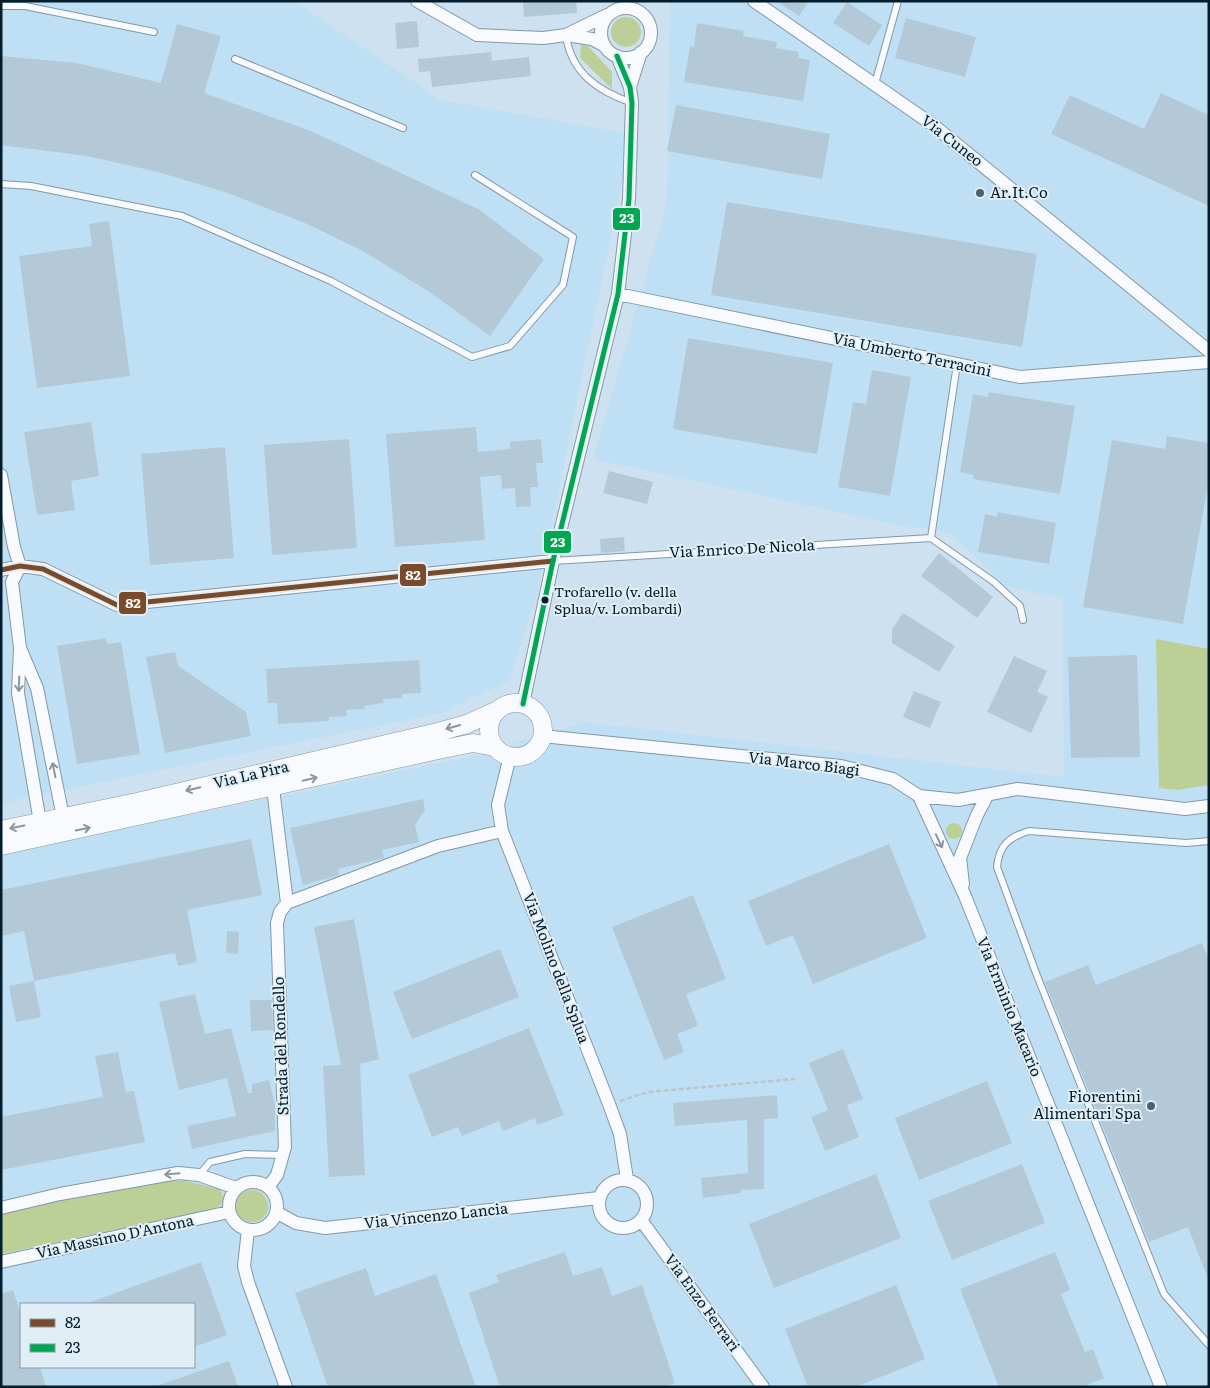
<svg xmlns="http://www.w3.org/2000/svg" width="1210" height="1388" font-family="Literata,serif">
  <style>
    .built { fill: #bfdff5; fill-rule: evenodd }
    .green { fill: #bbcf96 }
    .building { fill: #b4c9d8 }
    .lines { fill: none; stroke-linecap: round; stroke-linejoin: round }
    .lane-casing { stroke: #8398a6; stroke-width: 8 }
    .street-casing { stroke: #8398a6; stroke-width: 14 }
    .secondary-casing { stroke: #8398a6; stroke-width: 19 }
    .path { stroke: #bcc4ca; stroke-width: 2.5; stroke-dasharray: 5 2.5; stroke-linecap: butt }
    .lane { stroke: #f8fafd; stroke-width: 6 }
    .street { stroke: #f8fafd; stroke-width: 12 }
    .secondary { stroke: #f8fafd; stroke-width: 18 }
    .bus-1-casing { stroke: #e1eef6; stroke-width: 9 }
    .bus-2-casing { stroke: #e1eef6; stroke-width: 9 }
    .bus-1 { stroke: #7a4b2a; stroke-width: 5 }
    .bus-2 { stroke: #00a651; stroke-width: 5 }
    .oneway { stroke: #8a979f }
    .poi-dot { fill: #4a6271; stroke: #e1eef6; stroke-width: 2 }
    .bus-dot { fill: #031d2c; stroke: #e1eef6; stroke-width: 2 }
    .labels { text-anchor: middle; stroke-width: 4; stroke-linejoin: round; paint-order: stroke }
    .bus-label { font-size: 14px; fill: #031d2c; stroke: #e1eef6; text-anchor: start }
    .street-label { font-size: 15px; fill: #031d2c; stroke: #e1eef6 }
    .poi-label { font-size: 15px; fill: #031d2c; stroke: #e1eef6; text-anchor: start }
    .line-badge { stroke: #e1eef6; stroke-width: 2 }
    .badge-label { font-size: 14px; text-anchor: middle; font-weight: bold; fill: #fff }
  </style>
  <rect width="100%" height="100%" fill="#cde1f0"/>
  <path class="built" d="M1 1H294L441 100 632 134 538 589 510 680 442 713 1 803Z
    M670 1H1209V649L1156 639 1178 790 1209 785V1387H1V854L474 756 583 722 1064 777 1062 599 1006 586 952 535 929 528 906 527 593 459 667 203ZM21 1304H194V1367H21Z"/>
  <path class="green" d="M611 32a15 15 0 1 1 30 0a15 15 0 1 1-30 0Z
    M581 44 588 46 612 72V89L580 58Z
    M1156 639 1209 649V785L1178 790 1159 788Z
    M946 831a8 8 0 1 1 16 0a8 8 0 1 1-16 0Z
    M152 1181H185L220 1189C227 1203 222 1206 208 1210L1 1254V1215L21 1208Z
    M236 1206a16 16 0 1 1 32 0a16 16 0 1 1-32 0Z"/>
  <path class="building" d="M523 1H576L577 13 524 17Z
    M776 1H809L799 16Z
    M847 2 882 25 869 46 833 23Z
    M906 18 976 37 965 77 895 58Z
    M417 21 419 47 397 49 395 23Z
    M697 23 744 31 743 36 777 42 776 48 799 52 798 58 810 60 803 101 684 82 690 46 694 47Z
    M177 24 221 36 204 93 311 131 480 210 544 259 490 336 431 293 363 251 305 223 225 192 158 172 87 156 1 145V56L77 63 161 83Z
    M491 52 492 61 529 57 531 76 432 87 430 71 419 72 418 59Z
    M1161 93 1209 115V206L1051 134 1070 95 1144 129Z
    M676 105 830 134 822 179 667 151Z
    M727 202 1037 254 1022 347 711 295Z
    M109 221 130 376 37 388 19 256 92 246 89 224Z
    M688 338 833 363 817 454 673 429Z
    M872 370 911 377 890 496 838 487 853 402 866 404Z
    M989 392 1075 406 1060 494 973 479 974 475 960 472 973 394 988 397Z
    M91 422 99 476 71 481 75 510 37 515 24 432Z
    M476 427 478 452 510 449V442L541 439 543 463H536L538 487H530L531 506 516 507 515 488 502 489 501 475 480 477 485 540 395 547 386 434Z
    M1167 436 1209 443V479L1183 624 1083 607 1112 440 1165 449Z
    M349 439 357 548 272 555 264 445Z
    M225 447 234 558 150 565 141 454Z
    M609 471 653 482 647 504 603 493Z
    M998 512 1056 523 1049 564 978 552 985 514 997 517Z
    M624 537 625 551 601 553 600 539Z
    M939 553 993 597 977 618 921 576Z
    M903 613 955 646 939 672 892 643V629Z
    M106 638 107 644 121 642 140 754 77 764 57 646Z
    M175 652 178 666 246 712 251 736 165 753 146 657Z
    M1137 655 1140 757 1071 758 1068 657Z
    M1014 656 1047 671 1037 692 1048 697 1031 733 987 712Z
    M419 660 421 693 402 694V698L383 699V703L364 706 365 709 346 710 347 716 329 717V721L278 724 277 703H268L266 669Z
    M914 691 941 702 930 728 903 717Z
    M423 799 425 810 415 825 419 842 382 850 384 858 338 869 339 875 303 885 290 828Z
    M251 839 262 895 187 910 197 962 178 966 175 953 34 981 24 931 1 936V890Z
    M889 844 927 938 813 984 793 935 766 946 748 901Z
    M693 895 726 979 686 994 698 1026 677 1034 684 1052 664 1060 612 927Z
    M354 919 379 1059 360 1064 365 1175 329 1177 323 1066 341 1065 314 927Z
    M227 931 239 932 238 954 226 953Z
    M1202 943 1209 960 1208 1279 1188 1227 1149 1242 1045 982 1088 965 1096 985Z
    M500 949 519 997 412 1039 393 992Z
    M34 981 41 1017 16 1022 9 986Z
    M195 994 205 1034 231 1028 248 1093H252V1084L269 1080 275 1105V1131L192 1149 187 1126 236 1116 227 1078 179 1090 159 1002Z
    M250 1000H272L273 1030 251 1031Z
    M529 1028 564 1115 537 1125 535 1118 503 1131 499 1121 462 1136 458 1127 432 1137 408 1075Z
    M843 1049 863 1099 847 1105 859 1137 825 1151 811 1117 828 1110 809 1063Z
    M118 1052 126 1092 134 1091 145 1142 1 1170V1117L103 1097 95 1056Z
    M987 1081 1012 1143 919 1180 895 1118Z
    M777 1095 778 1118 764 1119V1189L741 1190V1193L703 1198 701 1178 748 1173 747 1120 675 1126 673 1103Z
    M1022 1164 1045 1223 952 1260 928 1201Z
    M876 1174 901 1238 774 1288 749 1224Z
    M565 1252 573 1276 602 1267 612 1296 642 1285 675 1383 665 1387H500L469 1293 499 1282 496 1275Z
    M1055 1252 1070 1290 1061 1294 1085 1352 1093 1349 1104 1378 1082 1387H999L960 1289Z
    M201 1262 227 1335 194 1347V1304H85Z
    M366 1268 375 1296 436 1274 476 1387H328L295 1293Z
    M896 1285 925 1359 856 1387H808L785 1329Z
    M13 1290 21 1315V1367H40L46 1387H1V1294Z
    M229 1361 238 1387H159V1385Z"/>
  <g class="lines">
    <defs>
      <path id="lane" d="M1 6H25L154 32
        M566 35C571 73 598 91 632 103
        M235 59 403 128
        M875 84 898 1
        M1 184 31 186 182 216 331 281 472 357 510 346 563 285 573 237 475 175
        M931 538 957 364
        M553 561 931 538 994 582 1020 606 1023 620
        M1209 841 1186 843 1029 831C1009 837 999 845 997 867L1036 973 1164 1294 1209 1345
        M199 1175 210 1162 245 1154 283 1155"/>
      <path id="street" d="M417 1 477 35 543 38 566 35 592 39 605 46
        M754 1 933 125 1209 351
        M601 33a25 25 0 1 1 50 0a25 25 0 1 1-50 0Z
        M566 35 607 15
        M630 87 641 52
        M618 294 1020 377 1209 362
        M1 475 14 547 20 566 12 582 20 648
        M1 570 20 566 43 569 117 605 553 561
        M523 704 553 561 618 294 629 199 632 103 630 87 617 56
        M542 736 841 766 893 779 919 796 958 800 1018 789 1185 809 1209 806
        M510 756 498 805 502 831 609 1104 620 1134 627 1179
        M273 788 287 903
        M919 796 965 896 1161 1387
        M40 822 18 693 20 648 37 688 63 817
        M963 884 960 858 977 815 987 796
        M599 1204a24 24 0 1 1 48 0a24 24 0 1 1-48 0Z
        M229 1206a24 24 0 1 1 48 0a24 24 0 1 1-48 0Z
        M268 1187 277 1175 285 1147 277 923 280 912 287 903 438 846 502 831
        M1 1208 60 1194 178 1173 199 1175 236 1188
        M276 1212 296 1223 325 1228 599 1198
        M641 1220 763 1387
        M248 1230 244 1266 248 1282 286 1387
        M1 1262 229 1212"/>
      <path id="secondary" d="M489 730a27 27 0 1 1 54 0a27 27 0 1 1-54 0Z
        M1 830 137 802 438 732 467 724 498 710
        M1 846 438 750 473 743 495 747"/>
    </defs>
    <use href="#lane" class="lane-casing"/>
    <use href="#street" class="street-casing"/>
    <use href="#secondary" class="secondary-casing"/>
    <path class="path" d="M620 1101 648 1092 795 1079"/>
    <use href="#lane" class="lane"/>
    <use href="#street" class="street"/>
    <use href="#secondary" class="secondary"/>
    <defs>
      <path id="bus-1" d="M1 570 20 566 43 569 117 605 553 561"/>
      <path id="bus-2" d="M523 704 553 561 618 294 629 199 632 103 630 87 617 56"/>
    </defs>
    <use href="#bus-1" class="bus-1-casing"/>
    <use href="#bus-2" class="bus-2-casing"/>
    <use href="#bus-1" class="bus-1"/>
    <use href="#bus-2" class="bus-2"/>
  </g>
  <defs><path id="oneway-shaft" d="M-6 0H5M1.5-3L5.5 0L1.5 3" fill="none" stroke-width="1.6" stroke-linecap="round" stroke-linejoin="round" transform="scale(1.25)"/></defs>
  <g class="oneway">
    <use href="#oneway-shaft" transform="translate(19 684) rotate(92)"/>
    <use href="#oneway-shaft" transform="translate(453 727) rotate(164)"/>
    <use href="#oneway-shaft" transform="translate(54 770) rotate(-101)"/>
    <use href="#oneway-shaft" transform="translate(310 779) rotate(-13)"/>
    <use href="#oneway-shaft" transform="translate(193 789) rotate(167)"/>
    <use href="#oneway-shaft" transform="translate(17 827) rotate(168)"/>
    <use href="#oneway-shaft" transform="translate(83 829) rotate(-12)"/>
    <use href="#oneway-shaft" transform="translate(939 841) rotate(65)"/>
    <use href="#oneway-shaft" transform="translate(172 1174) rotate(175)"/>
  </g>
  <g class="poi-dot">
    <circle cx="980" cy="193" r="5"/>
    <circle cx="1151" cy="1106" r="5"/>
  </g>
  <circle class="bus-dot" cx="545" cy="600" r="4.5"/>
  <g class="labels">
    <g class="bus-label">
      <text x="554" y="597">Trofarello (v. della<tspan x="554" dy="17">Splua/v. Lombardi)</tspan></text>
    </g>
    <g class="street-label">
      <text transform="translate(952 141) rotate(38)" y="5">Via Cuneo</text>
      <text transform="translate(912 355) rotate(12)" y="5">Via Umberto Terracini</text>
      <text transform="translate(742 549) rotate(-3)" y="5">Via Enrico De Nicola</text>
      <text transform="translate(804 764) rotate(7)" y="5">Via Marco Biagi</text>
      <text transform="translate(251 775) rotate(-13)" y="5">Via La Pira</text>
      <text transform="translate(556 968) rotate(69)" y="5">Via Molino della Splua</text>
      <text transform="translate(1009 1007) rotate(68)" y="5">Via Erminio Macario</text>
      <text transform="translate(281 1046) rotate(-92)" y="5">Strada del Rondello</text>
      <text transform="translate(436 1216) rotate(-6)" y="5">Via Vincenzo Lancia</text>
      <text transform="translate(115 1237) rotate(-12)" y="5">Via Massimo D'Antona</text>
      <text transform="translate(702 1303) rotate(54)" y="5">Via Enzo Ferrari</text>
    </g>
    <g class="poi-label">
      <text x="990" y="198">Ar.It.Co</text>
      <text x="1141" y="1102" text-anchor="end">Fiorentini<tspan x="1141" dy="17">Alimentari Spa</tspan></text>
    </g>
  </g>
  <g class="line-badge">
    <rect x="612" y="207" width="29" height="24" rx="5" fill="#00a651"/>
    <rect x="543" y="530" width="29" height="24" rx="5" fill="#00a651"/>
    <rect x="399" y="563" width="28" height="24" rx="5" fill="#7a4b2a"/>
    <rect x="118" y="591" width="29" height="24" rx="5" fill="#7a4b2a"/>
  </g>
  <g class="badge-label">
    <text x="627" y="223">23</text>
    <text x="558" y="547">23</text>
    <text x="413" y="580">82</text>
    <text x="133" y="608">82</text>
  </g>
  <rect width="1210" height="1388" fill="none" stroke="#031d2c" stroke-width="5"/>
  <rect x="20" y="1303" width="175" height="65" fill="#e1eef6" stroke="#889aa5"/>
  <rect x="30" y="1319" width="25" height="8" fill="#7a4b2a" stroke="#889aa5"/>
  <text x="65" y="1328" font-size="15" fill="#031d2c">82</text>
  <rect x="30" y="1344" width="25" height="8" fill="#00a651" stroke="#889aa5"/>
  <text x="65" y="1353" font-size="15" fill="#031d2c">23</text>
</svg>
